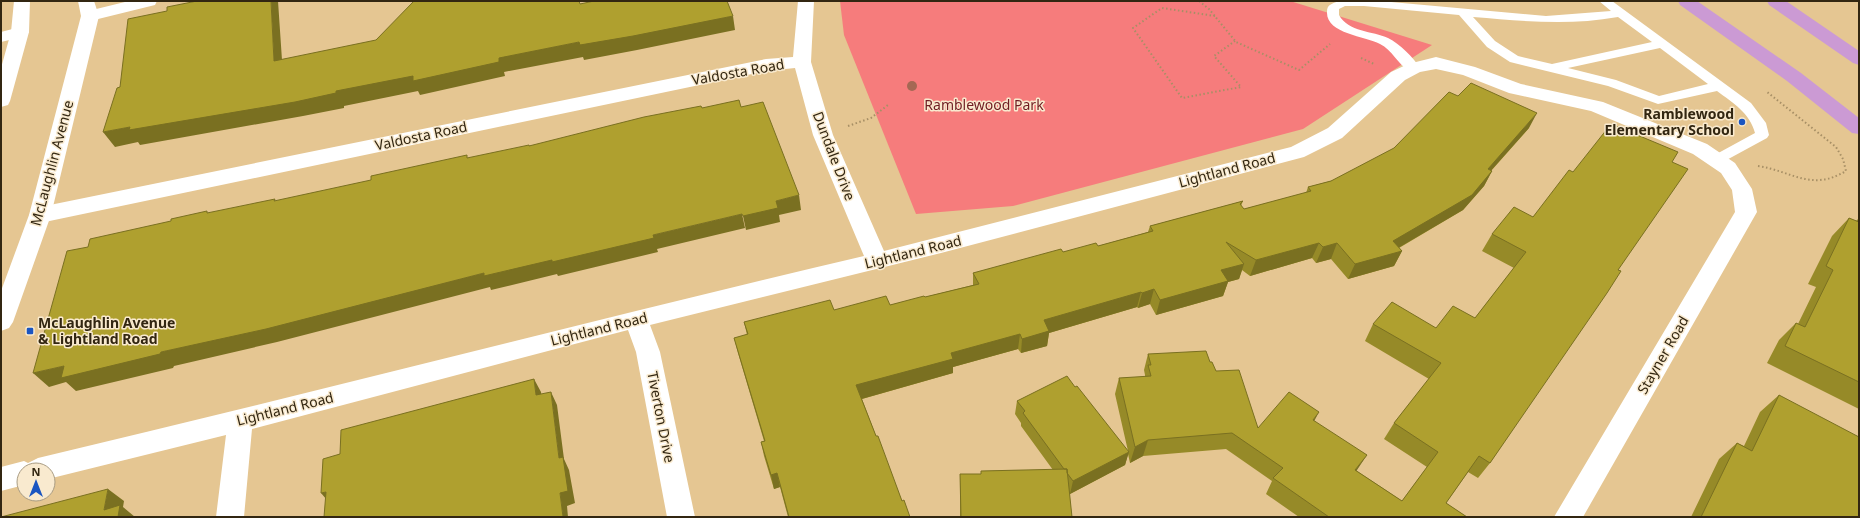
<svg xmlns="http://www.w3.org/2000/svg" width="1860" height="518" font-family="'Noto Sans',sans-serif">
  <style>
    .green { fill: #f67c7c }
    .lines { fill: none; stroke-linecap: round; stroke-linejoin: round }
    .path { stroke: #a78f65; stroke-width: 2; stroke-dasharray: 1.5 2.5; stroke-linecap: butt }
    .service { fill: #fff; fill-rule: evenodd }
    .minor { fill: #fff; fill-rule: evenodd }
    .secondary { fill: #fff; fill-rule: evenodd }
    .motorway { fill: #cb9ad4; fill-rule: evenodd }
    .tree { fill: #a46854 }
    .wall { fill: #968a28 }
    .shaded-wall { fill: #7a7021 }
    .building { fill: #afa02f; stroke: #7a7021 }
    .poi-dot { fill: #1a55c1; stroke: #f9eacf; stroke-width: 1.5 }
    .labels { text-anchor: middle; stroke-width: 3; stroke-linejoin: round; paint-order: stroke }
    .street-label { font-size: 14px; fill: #322611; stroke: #f9eacf }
    .park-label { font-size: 14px; fill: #6f1c22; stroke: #f9eacf }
    .poi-label { font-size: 14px; font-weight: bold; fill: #322611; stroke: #f9eacf; text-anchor: end }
  </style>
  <rect width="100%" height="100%" fill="#e5c692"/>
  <path class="green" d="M840 1H1290L1432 45 1303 129 1013 206 916 214 844 35Z"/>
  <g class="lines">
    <path class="path" d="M1199 1 1209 9 1236 42 1299 70 1330 44
      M1215 16 1162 8 1133 28 1182 98 1241 87 1214 56 1235 41
      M1361 58 1374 64
      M848 126 871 118 888 105
      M1758 166C1792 171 1811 192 1846 171L1843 159 1836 147 1767 92"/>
    <path class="service" d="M1339 1H1380L1546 16 1611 11 1599 1H1612L1751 103 1766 123 1769 135 1767 138 1721 163 1716 165 1711 163 1709 160 1711 157 1755 133C1750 113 1733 103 1717 91L1658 104 1608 86 1510 62 1487 47 1459 15 1364 6H1345L1339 9V15C1348 32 1373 31 1388 38 1400 44 1413 57 1420 68L1418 71C1415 71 1412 72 1409 71 1398 64 1392 50 1380 44 1365 36 1326 34 1327 12 1327 4 1332 4 1339 1ZM1473 17C1523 21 1568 26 1618 17L1652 42 1552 64 1518 56 1495 41ZM1660 48 1708 84 1659 96 1616 80 1568 68Z"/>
    <path class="minor" d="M129 1H157L155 5 90 21 84 20 81 16 84 12Z
      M798 1H814L811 62 833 135 884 251 1291 147 1328 128 1391 72 1408 64 1436 57 1475 67 1521 84 1603 102 1707 144 1735 163 1752 189 1757 212 1583 517H1554L1735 212 1732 190 1721 173 1693 154 1591 111 1509 93 1463 75 1436 69 1420 72 1405 80 1342 138 1304 157 941 253 650 325 660 352 695 517H667L636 352 628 330 252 429 244 517H216L226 435 48 479V470H24V485L1 491V467L24 461 28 463 38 458C314 393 588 321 864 256L813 135 795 68 766 71 40 223 33 220 29 215 33 210 40 207 766 59 793 57Z
      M20 27 26 28 29 32 26 36 1 42V32Z"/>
    <path class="secondary" d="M14 1H30L29 32 10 101 8 105 1 107V68L11 32Z
      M78 1H94L99 16 51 215 13 322 9 328 1 331V291L29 215 81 16Z"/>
    <path class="motorway" d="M1678 1H1697L1801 73 1859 118V134L1852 133 1787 81 1680 5Z
      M1767 1H1786L1859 51V65L1853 63 1769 5Z"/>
  </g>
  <circle class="tree" cx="912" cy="86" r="5"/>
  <path class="wall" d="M1529 128 1491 171H1492L1484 186 1463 210 1399 248 1402 251 1394 266 1348 279 1331 259 1316 263 1312 258 1250 276 1242 270 1239 279 1228 282 1223 296 1156 315 1150 304 1138 308 1137 307 1049 333 1047 346 1021 353 1018 349 953 367V373L862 399 876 436 902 501 910 517H788L780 487 774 489 764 456 761 442 764 441 738 353 734 338 747 335 744 322 834 310 890 305 925 297 973 285V273L1063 252 1098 246 1148 232 1150 226 1243 201 1241 206 1244 209 1306 193 1308 187Z
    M1672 162 1618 270 1490 463 1478 478 1468 472 1446 503 1467 517H1299L1266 494 1272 481 1226 449 1143 456 1130 463 1128 454 1125 465 1070 494 1069 492 1072 517H960V474H981V471L1053 470 1021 426V423L1015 414 1017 401 1128 451 1115 394 1119 378 1145 377V375L1144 370 1148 354 1210 362 1216 371 1258 428 1315 421 1357 471 1402 501 1427 467 1384 439 1394 423 1429 379 1365 341 1373 324 1436 328 1475 318 1514 268 1482 251 1492 234 1533 217 1573 172Z
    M1849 218 1856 221 1859 218V409L1767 363 1779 340 1796 323 1798 324 1816 287 1808 284 1832 236Z
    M1779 395 1859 517H1691L1719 459 1737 443 1744 446 1760 412Z"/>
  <path class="shaded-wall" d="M271 1H278L283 75 274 61Z
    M733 16 735 30 637 50 584 60 583 57 504 72 505 76 420 95 418 91 344 106V108L303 116 140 145 138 142 115 147 103 132 579 42Z
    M1537 113 1529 128 1479 184 1488 169Z
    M1492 171 1484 186 1463 210 1386 255 1402 251 1394 266 1348 279 1355 264Z
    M799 195 801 210 779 215 780 222 746 230 743 216 776 201Z
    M742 214 745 228 657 249 658 252 558 276 557 274 491 290 490 287 277 342 174 366 173 368 76 391 66 382 49 387 33 373 64 366 161 352 484 273 653 235Z
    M1319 243 1312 258 1250 276 1256 260Z
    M1337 243 1331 259 1316 263 1323 247Z
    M1244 264 1239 279 1228 282 1223 296 1156 315 1160 300 1221 270Z
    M1154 289 1150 304 1138 308 1142 293Z
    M1141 292 1137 307 1049 333 1047 346 1021 353 1022 339 1044 320Z
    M1020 334 1018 349 953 367V373L858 400 856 385 951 353Z
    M534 379 541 392 543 409 536 395Z
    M551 392 557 405 564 459 569 470 575 503 567 506 568 517H563L560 493 559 458Z
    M1319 412 1311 427 1313 420Z
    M1148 440 1143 456 1130 463 1135 447Z
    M1129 452 1125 465 1070 494 1073 481Z
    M1367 455 1357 470 1346 485 1355 470Z
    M777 473 780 487 774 489 771 475Z
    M108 489 124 501 123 507 135 517H113L104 510Z
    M326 492 332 506 321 493Z"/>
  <path class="building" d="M197 1H271L274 61 376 40 414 1H579L580 4 594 1H727L733 16 633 36 580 45 579 42 499 58V62L413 81V76L336 91V93L295 102 129 130 130 127 103 132 117 88 120 87 128 19 167 11V7Z
    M1471 83 1537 113 1488 169 1492 171 1472 195 1393 241 1402 251 1355 264 1337 243 1323 247 1319 243 1256 260 1226 242 1244 264 1221 270 1228 281 1160 300 1154 289 1142 293 1141 292 1044 320 1049 331 1022 339 1020 334 951 353 953 359 856 385 876 436H878L902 501 904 500 910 517H789L777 473 771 475 761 442 765 441 734 338 748 334 744 322 830 300 834 310 886 296 890 305 924 296 925 297 979 284 973 273 1061 249 1063 252 1096 243 1098 246 1153 231 1150 226 1243 201 1240 204 1244 209 1311 191 1308 187 1331 181 1394 148 1449 92 1458 96Z
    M739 100 741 107 763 102 799 195 776 201 778 208 743 216 742 214 653 235 654 238 552 262V260L484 276V273L266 329 161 352 160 354 61 378 64 366 33 373 67 251 88 247 90 239 171 221V219L207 211V213L275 199 274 201 371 180V176L467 155V158L529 145V146L644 117 701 106 702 108Z
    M1611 124 1678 152 1672 162 1688 169 1618 270 1621 271 1607 293 1490 463 1479 456 1446 503 1467 517H1329L1273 478 1283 468 1232 433 1148 440 1135 447 1119 378 1151 376 1148 365H1151L1148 354 1206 351 1210 362H1212L1216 371 1239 370 1258 428 1289 392 1319 412 1313 420 1367 455 1355 470 1402 501 1438 452 1394 423 1441 363 1373 324 1392 302 1436 328 1453 306 1475 318 1526 252 1492 234 1514 207 1533 217 1569 170 1573 172Z
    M1849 218 1859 222V382L1785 346 1796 323 1805 327 1833 270 1826 266Z
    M1067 376 1075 387 1077 386 1129 452 1073 481 1067 473V469H1064L1023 413 1025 411 1017 401Z
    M534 379 536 395 551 392 559 458 563 457 568 491 560 493 563 517H324L326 492 321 493 323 459 340 454 341 430Z
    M1779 395 1859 437V517H1701L1737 443 1752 451Z
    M1067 469 1072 517H961L960 474H981V471Z
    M108 489 104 510 120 505 118 517H1Z"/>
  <g class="poi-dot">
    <circle cx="1742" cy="122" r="4"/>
    <rect x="26" y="327" width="8" height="8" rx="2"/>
  </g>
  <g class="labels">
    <g class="street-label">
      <text transform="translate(738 72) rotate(-10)" y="5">Valdosta Road</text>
      <text transform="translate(421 136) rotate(-12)" y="5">Valdosta Road</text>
      <text transform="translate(834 156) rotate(69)" y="5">Dundale Drive</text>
      <text transform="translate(52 163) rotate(-75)" y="5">McLaughlin Avenue</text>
      <text transform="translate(1227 170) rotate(-15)" y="5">Lightland Road</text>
      <text transform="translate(913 252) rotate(-14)" y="5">Lightland Road</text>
      <text transform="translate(599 329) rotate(-14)" y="5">Lightland Road</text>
      <text transform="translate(1663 355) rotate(-60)" y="5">Stayner Road</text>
      <text transform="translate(285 409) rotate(-14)" y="5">Lightland Road</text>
      <text transform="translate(661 417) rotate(79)" y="5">Tiverton Drive</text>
    </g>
    <g class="park-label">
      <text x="984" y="110">Ramblewood Park</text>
    </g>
    <g class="poi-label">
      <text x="1734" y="119">Ramblewood<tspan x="1734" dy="16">Elementary School</tspan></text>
      <text x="38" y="328" text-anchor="start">McLaughlin Avenue<tspan x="38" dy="16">&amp; Lightland Road</tspan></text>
    </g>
  </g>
  <rect width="1860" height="518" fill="none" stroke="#322611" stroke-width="4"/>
  <g transform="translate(36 482)"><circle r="19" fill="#f9eacf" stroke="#a99c83"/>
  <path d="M0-3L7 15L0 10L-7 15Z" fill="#1a55c1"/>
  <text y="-6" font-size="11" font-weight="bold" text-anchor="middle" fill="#322611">N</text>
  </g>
</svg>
